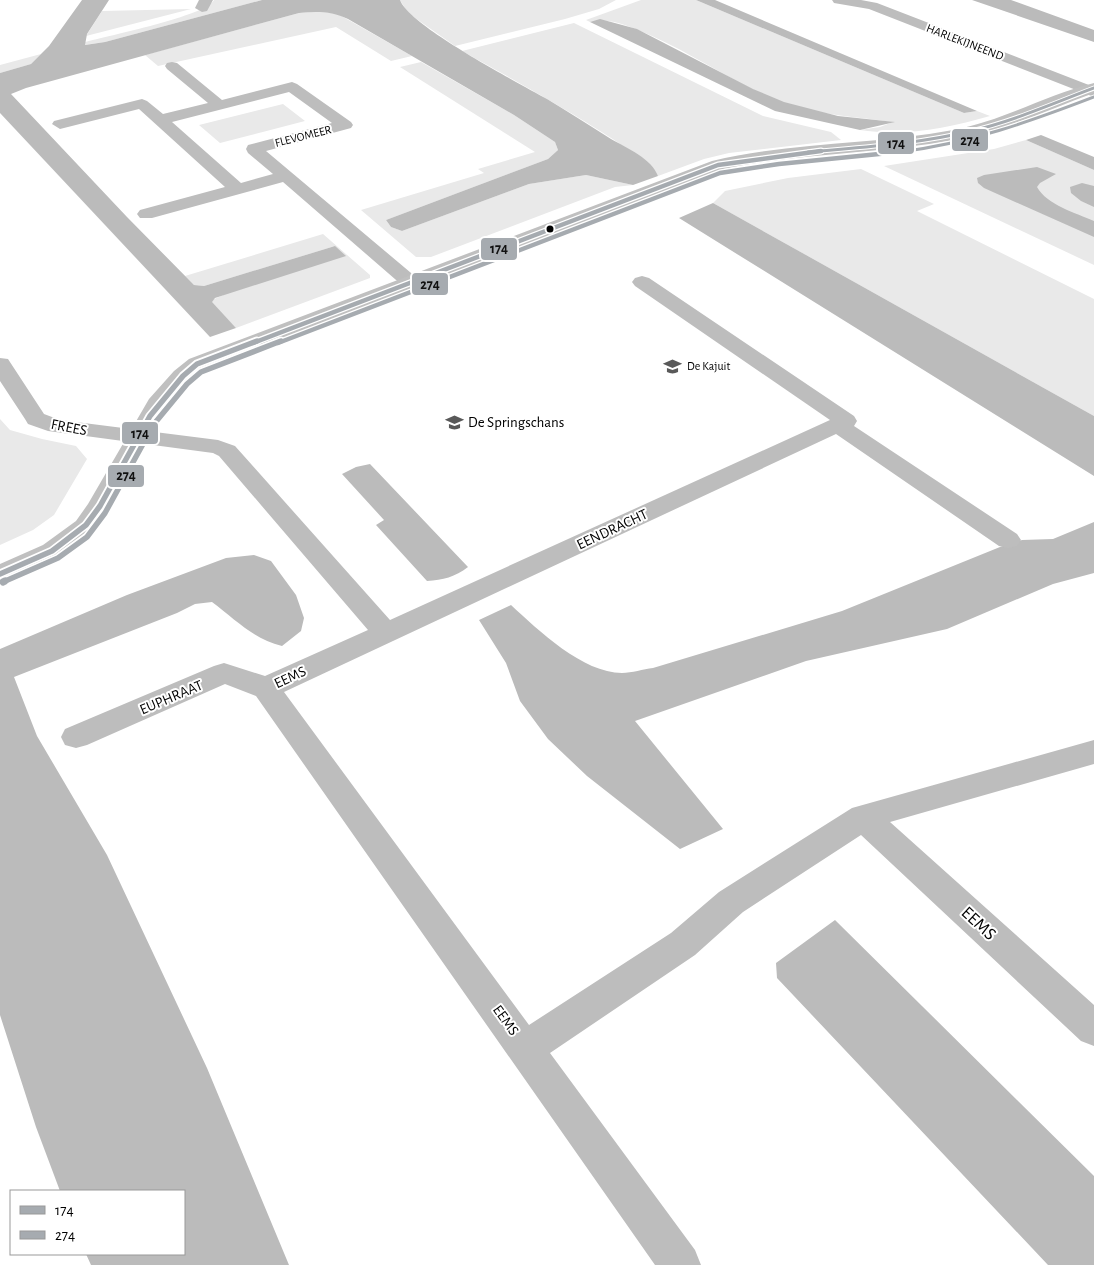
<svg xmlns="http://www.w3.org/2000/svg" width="1094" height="1265" font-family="'Alegreya Sans',sans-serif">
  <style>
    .green { fill: #e9e9e9 }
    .water { fill: #bbb }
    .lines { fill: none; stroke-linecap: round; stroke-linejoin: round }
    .street { fill: #bdbdbd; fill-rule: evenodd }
    .secondary { fill: #c0c0c0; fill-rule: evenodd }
    .bus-1-far2-casing { stroke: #fff; stroke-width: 5 }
    .bus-1-far1-casing { stroke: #fff; stroke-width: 7 }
    .bus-1-casing { stroke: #fff; stroke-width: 9 }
    .bus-2-far3-casing { stroke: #fff; stroke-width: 5 }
    .bus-2-far2-casing { stroke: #fff; stroke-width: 7 }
    .bus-2-far1-casing { stroke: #fff; stroke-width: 9 }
    .bus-2-casing { stroke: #fff; stroke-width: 11 }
    .bus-1-far2 { stroke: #a6abb0; stroke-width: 3 }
    .bus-1-far1 { stroke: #a6abb0; stroke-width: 4.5 }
    .bus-1 { stroke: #a6abb0; stroke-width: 5.5 }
    .bus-2-far3 { stroke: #a6abb0; stroke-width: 3 }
    .bus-2-far2 { stroke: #a6abb0; stroke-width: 4.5 }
    .bus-2-far1 { stroke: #a6abb0; stroke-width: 5.5 }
    .bus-2 { stroke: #a6abb0; stroke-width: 7 }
    .bus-dot { fill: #000; stroke: #fff; stroke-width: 2 }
    .labels { text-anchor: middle; stroke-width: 4; stroke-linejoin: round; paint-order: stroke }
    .far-street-label { font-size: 12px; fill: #000; stroke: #fff }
    .far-poi-label { font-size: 12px; fill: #000; stroke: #fff; text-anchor: start }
    .poi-label { font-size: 15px; fill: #000; stroke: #fff; text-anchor: start }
    .street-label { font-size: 15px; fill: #000; stroke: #fff }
    .near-street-label { font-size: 18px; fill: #000; stroke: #fff }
    .line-badge { stroke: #fff; stroke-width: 2 }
    .pale-badge-label { font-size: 14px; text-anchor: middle; font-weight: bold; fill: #111 }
  </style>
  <rect width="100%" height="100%" fill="#fff"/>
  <path class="green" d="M214 0H262L105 42 84 45 85 42C107 36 206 16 214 0Z
    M400 0H616L599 9 565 19 455 46 408 13Z
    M641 0H696L964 113 977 111 990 116C948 128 903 137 860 130L880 127 893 122C856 117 820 115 785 103 738 86 697 56 652 36 634 28 609 16 590 22L586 20Z
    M191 9 86 36 102 11Z
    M317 11 338 14 412 56 391 61 336 27 158 66 145 55 299 13Z
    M574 23 763 116 831 132 841 140 729 153 704 159 658 176C649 153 494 69 462 51Z
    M41 54 31 64 0 73V65Z
    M421 62 514 115 555 142 558 150 548 159 386 220 391 227 402 231 529 184 586 175 633 185 615 187 431 257H416L361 210 484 173 478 169 535 152 400 67Z
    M283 104 305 121 220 143 199 125Z
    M1026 140 1094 170V265L884 166 994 149Z
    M861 169 934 204 917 211 1094 299V416L713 203 725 191 788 178Z
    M323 234 370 275V278L236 328 211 302 212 300 335 246 204 286 194 285 185 276Z
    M0 419 10 430 42 439 76 446 87 459 54 515 33 530 0 545Z"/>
  <path class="water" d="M82 0H109L87 34 85 45 105 42 262 0H400C409 26 519 83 547 99 569 112 590 126 611 139 627 148 652 159 658 176L633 185 586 175 529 184 402 231 391 227 386 220 548 159 558 150 555 142 514 115 348 19C332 11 316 11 299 13L26 88 11 94 127 217 194 285 204 286 335 246 346 256 215 298 212 302 236 328 210 337 0 113V73L31 64 49 46Z
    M696 0H715L977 111 964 113Z
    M972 0H1011L1094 30V42Z
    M600 19 637 29 753 89 784 102 838 116 895 122 860 130 775 111 590 22Z
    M1041 135 1094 157V170L1026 140Z
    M1037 167 1056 174 1040 183 1037 187C1047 205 1076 213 1094 221V237L984 188 978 183 977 178 984 175Z
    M1082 183 1094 186V207L1081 201 1071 193 1070 187Z
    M713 203 1094 416V476L679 218Z
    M370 464 468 567C455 577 443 580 427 581L376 525 384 520 342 474 356 467Z
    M1094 522V573L1053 584 947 629 806 661 635 721 723 829 680 849 587 776 548 739 520 701 506 663 479 620 511 605C538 630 583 673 622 673 632 673 643 669 653 668L842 611 1000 547 1022 540 1053 539Z
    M254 555 271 561 296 595 304 618 301 631 282 646C253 639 235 619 212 602L195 604 177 613 14 677 37 736 107 855 207 1068 289 1265H91L86 1254H184V1191H60L36 1127 0 1015V649L127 595 226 558Z
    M835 920 1094 1176V1265H1048L777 978 776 963Z"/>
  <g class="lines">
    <path class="street" d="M199 0H213L207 11 202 12 195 8Z
      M832 0H861L877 3 1094 87V97L869 9 834 3Z
      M172 62 177 63 222 100 292 82 297 84 351 122 353 125 351 128 266 151 417 278 420 282 417 286H403L283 182 152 218H140L137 214 140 210 225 187 139 109 60 129 52 124 54 121 142 99 147 101 163 114 208 103 167 69 165 66 167 63ZM289 92 332 123 248 145 246 149 248 153 273 174 241 183 172 122Z
      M642 276 649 278 854 416 857 421 854 426 1017 534 1021 540 1017 546 1008 548 999 546 836 434 284 692 529 1025 671 933 719 892 852 808 1094 740V764L890 822 1094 1005V1046L1081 1041 861 835 743 912 695 955 550 1053 695 1250 701 1265H655L256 696 225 684 87 745 76 748 65 745 61 737 65 729 214 666 224 663 265 676 368 630 219 456 213 453 48 431 28 424 25 419 0 381V358L8 359 44 414 60 420 218 440 235 446 390 620 830 420 635 286 632 282 635 278Z"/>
    <path class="secondary" d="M1094 83V93C1048 110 1002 131 953 140 877 154 799 153 723 169L205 369C162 401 144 448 118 493 111 507 104 521 93 532 71 558 32 574 0 583V564L43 545 76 521 88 504 149 399 174 371 189 359 712 161C791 142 873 145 953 130 1002 121 1046 95 1094 83Z"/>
    <defs>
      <path id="bus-1-far2" d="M808 152C863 147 918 144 971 131 1014 121 1054 103 1094 88"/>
      <path id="bus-1-far1" d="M253 343 718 165 821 151"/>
      <path id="bus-1" d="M0 574 52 551 86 525 100 506 150 416 183 376 197 364 257 341"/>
      <path id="bus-2-far3" d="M900 152C970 143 1029 122 1094 97"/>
      <path id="bus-2-far2" d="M278 343 720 173 779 164 909 151"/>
      <path id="bus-2-far1" d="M3 582 58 558 87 537 105 513 154 424 187 384 201 372 281 341"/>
      <path id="bus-2" d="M3 582 5 581"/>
    </defs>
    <use href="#bus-1-far2" class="bus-1-far2-casing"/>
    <use href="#bus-1-far1" class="bus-1-far1-casing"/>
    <use href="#bus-1" class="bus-1-casing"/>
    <use href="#bus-2-far3" class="bus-2-far3-casing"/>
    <use href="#bus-2-far2" class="bus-2-far2-casing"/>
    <use href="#bus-2-far1" class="bus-2-far1-casing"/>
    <use href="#bus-2" class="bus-2-casing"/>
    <use href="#bus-1-far2" class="bus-1-far2"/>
    <use href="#bus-1-far1" class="bus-1-far1"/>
    <use href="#bus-1" class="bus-1"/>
    <use href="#bus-2-far3" class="bus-2-far3"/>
    <use href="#bus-2-far2" class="bus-2-far2"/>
    <use href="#bus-2-far1" class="bus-2-far1"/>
    <use href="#bus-2" class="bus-2"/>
  </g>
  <defs>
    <symbol id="school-bare" viewBox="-9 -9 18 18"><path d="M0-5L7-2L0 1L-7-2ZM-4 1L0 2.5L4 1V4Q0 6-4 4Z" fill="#595959" stroke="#fff" stroke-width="2.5" paint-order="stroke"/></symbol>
  </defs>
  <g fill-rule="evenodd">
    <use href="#school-bare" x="660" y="354" width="25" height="25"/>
    <use href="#school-bare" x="442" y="410" width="25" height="25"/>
  </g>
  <circle class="bus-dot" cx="550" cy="229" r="4.5"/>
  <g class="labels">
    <g class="far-street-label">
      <text transform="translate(965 42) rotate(21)" y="4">HARLEKIJNEEND</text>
      <text transform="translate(303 136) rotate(-14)" y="4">FLEVOMEER</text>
    </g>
    <g class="far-poi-label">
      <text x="687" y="370">De Kajuit</text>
    </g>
    <g class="poi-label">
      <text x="468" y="427">De Springschans</text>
    </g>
    <g class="street-label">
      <text transform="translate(69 427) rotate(11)" y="5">FREES</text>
      <text transform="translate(612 529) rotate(-25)" y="5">EENDRACHT</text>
      <text transform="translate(290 677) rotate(-25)" y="5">EEMS</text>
      <text transform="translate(171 697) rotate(-23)" y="5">EUPHRAAT</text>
      <text transform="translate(506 1020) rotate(54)" y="5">EEMS</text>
    </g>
    <g class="near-street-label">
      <text transform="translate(979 923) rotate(43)" y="6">EEMS</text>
    </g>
  </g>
  <g class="line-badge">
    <rect x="951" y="128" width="38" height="24" rx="5" fill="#a6abb0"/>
    <rect x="877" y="131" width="38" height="24" rx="5" fill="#a6abb0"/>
    <rect x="480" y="237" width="38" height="24" rx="5" fill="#a6abb0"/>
    <rect x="411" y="272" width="38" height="24" rx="5" fill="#a6abb0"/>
    <rect x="121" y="421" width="38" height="24" rx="5" fill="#a6abb0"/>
    <rect x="107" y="464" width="38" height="24" rx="5" fill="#a6abb0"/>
  </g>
  <g class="pale-badge-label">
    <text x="970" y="145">274</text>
    <text x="896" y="148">174</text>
    <text x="499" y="253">174</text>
    <text x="430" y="289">274</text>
    <text x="140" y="438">174</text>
    <text x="126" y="480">274</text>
  </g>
  <rect x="10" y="1190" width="175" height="65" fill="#ffffff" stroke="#999999"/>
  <rect x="20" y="1206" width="25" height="8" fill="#a6abb0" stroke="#999999"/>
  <text x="55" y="1215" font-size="15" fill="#000000">174</text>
  <rect x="20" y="1231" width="25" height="8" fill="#a6abb0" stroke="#999999"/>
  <text x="55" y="1240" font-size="15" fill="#000000">274</text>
</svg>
